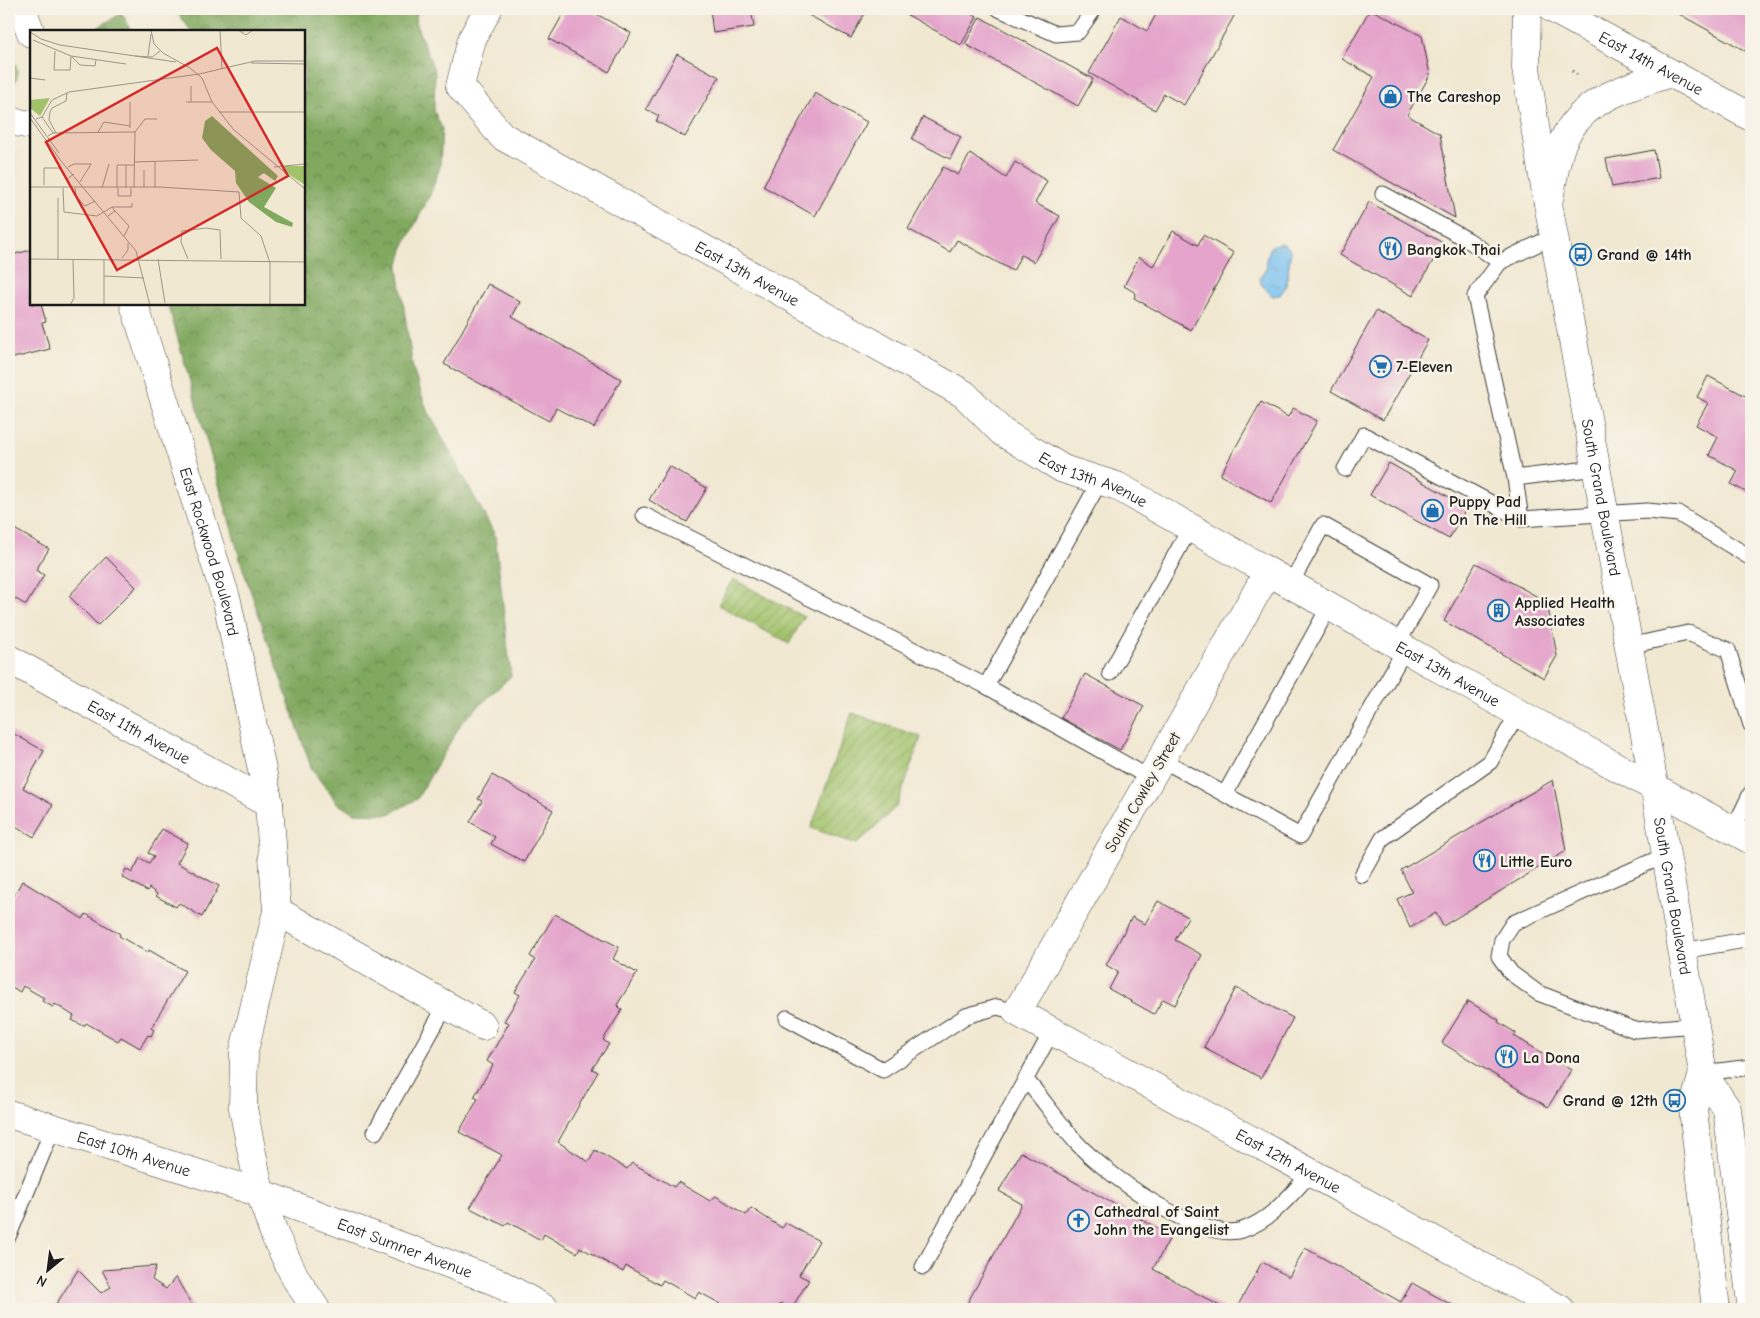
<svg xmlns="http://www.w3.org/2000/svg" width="1760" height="1318" font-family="'Comic Neue',sans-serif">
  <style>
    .forest { fill: url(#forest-crowns); stroke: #4e623d }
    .park { fill: url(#park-crowns); stroke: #5e6f43 }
    .garden { fill: url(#garden-furrows); stroke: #5e6f43 }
    .water { fill: url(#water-ripples); stroke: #4a6e86 }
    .building { fill: #e4a4cb }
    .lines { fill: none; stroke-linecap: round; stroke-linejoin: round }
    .service-casing { stroke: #3c3b37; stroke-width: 17 }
    .minor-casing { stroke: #3c3b37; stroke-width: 29 }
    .tertiary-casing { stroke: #3c3b37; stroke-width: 29 }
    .secondary-casing { stroke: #3c3b37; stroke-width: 29 }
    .path { stroke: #3c3b37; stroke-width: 3; stroke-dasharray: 1 4; stroke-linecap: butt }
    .service { stroke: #fff; stroke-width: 15 }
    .minor { stroke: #fff; stroke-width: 28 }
    .tertiary { stroke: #fff; stroke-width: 28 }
    .secondary { stroke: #fff; stroke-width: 28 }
    .labels { text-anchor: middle; stroke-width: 5; stroke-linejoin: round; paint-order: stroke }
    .street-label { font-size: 16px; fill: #1c1c1c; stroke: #f7f3e8 }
    .poi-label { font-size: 16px; font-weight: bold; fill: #1c1c1c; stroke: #f7f3e8; text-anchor: start }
    .inset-road { fill: none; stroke: #9c9689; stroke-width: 1 }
    .view { fill: #d62828; fill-opacity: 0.15; stroke: #d62828; stroke-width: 2.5 }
    .inset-edge { fill: none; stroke: #1c1c1c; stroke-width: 2.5 }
  </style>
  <defs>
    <pattern id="forest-crowns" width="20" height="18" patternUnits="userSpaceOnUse" patternTransform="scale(1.25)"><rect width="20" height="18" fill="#80a85e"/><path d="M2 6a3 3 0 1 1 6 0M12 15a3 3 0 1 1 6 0" fill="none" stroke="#68884d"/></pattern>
    <pattern id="park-crowns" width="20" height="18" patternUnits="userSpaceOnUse" patternTransform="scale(1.25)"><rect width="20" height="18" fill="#a1c26a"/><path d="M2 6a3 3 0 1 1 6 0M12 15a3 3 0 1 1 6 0" fill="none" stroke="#8aa65b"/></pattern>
    <pattern id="garden-furrows" width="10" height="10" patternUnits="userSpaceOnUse" patternTransform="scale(1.25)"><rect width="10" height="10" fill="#a1c26a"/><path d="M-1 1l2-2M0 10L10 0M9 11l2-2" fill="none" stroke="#8aa65b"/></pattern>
    <pattern id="water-ripples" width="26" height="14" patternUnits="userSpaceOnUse" patternTransform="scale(1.25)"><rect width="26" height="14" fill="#77c0f0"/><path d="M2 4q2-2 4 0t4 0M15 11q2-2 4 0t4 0" fill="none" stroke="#66a4cd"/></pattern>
  </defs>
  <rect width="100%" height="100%" fill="#f7f3e8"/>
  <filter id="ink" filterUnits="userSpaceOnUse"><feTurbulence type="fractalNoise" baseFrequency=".02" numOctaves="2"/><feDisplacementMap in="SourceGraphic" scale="10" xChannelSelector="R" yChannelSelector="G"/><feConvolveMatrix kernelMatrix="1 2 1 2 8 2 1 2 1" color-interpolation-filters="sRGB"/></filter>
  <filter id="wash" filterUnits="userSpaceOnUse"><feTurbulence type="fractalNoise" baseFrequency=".0096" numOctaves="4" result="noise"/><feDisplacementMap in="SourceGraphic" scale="20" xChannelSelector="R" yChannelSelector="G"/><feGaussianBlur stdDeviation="1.12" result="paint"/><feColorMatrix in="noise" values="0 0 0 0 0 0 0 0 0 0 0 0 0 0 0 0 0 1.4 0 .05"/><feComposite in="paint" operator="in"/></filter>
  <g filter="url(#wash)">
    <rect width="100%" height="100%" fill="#f1e8d1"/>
    <path class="forest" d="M175 9H418L415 22 435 72 434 111 442 128 440 167 430 195 404 246 398 268 413 369 426 407 495 535 511 676 462 722 417 799 389 814 355 813 338 804 312 770 242 566 168 304H304V31H191Z
      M122 13 131 31H92Z"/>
    <path class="park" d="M9 51C15 64 24 77 9 87Z"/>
    <path class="garden" d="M733 579 804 617 789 644 718 605Z
      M852 713 921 737 897 806 857 844 811 828Z"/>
    <path class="water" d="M1280 243 1286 245 1291 251 1286 286 1280 295 1272 296 1261 284 1260 277 1267 267 1266 260 1271 246Z"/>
    <g id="blocks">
      <path class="building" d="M566 9H587L631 33 609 72 549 39Z
        M710 9H751L754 27 713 33Z
        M802 9H867L851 38 801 11Z
        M897 9H962L977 17 961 45Z
        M1159 9H1238L1184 105 1164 94 1155 110 1089 73 1121 16 1147 31Z
        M1370 9 1422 36 1430 75 1407 115 1440 134 1455 218 1333 150 1374 77 1342 59Z
        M1670 9H1751V54Z
        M980 17 1093 79 1078 106 965 44Z
        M677 54 719 77 685 137 656 121 659 116 646 109Z
        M815 93 867 122 815 216 763 186Z
        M923 117 961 137 950 159 912 139Z
        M1654 150 1659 178 1612 187 1606 159Z
        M970 154 1006 178 1015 162 1047 181 1035 203 1060 216 1034 262 1021 255 1013 271 957 240 950 252 908 229 943 167 958 175Z
        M1369 202 1443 243 1413 296 1340 255Z
        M1173 231 1198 245 1203 235 1234 253 1191 330 1134 298 1136 293 1124 286 1139 257 1153 266Z
        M31 250V304H41L46 322 42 323 50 349 9 359V259L11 255Z
        M488 284 520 302 512 317 621 379 594 428 556 408 549 421 444 364Z
        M1376 311 1428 340 1383 420 1331 391Z
        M1708 376 1751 399V495L1731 484 1738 471 1709 455 1718 437 1696 425 1708 403 1697 397Z
        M1261 402 1288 417 1293 408 1317 421 1271 503 1220 475Z
        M1389 463 1467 507 1449 539 1370 495Z
        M669 466 707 488 687 522 649 500Z
        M11 527 49 549 36 570 44 575 26 605 9 595Z
        M106 557 136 587 98 625 69 596Z
        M1476 563 1547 602 1557 656 1544 678 1444 621Z
        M1085 674 1144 706 1120 750 1061 718Z
        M9 731 44 751 23 788 53 805 34 837 9 822Z
        M492 775 553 810 524 862 491 844 495 837 470 822 482 801 478 799Z
        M1553 780 1566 851 1443 926 1436 913 1410 928 1397 899 1412 892 1401 870Z
        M162 829 188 843 177 863 219 886 202 917 179 903 176 907 156 896 157 894 149 888 147 891 122 877 126 869 132 873 140 858 149 863 154 856 148 853Z
        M22 881 83 919 86 914 120 934 119 936 148 953 149 950 185 971 151 1028 154 1030 151 1036 148 1035 140 1048 121 1037 118 1041 86 1023 84 1026 72 1020 74 1016 55 1004 53 1007 42 1001 44 998 23 986 20 992 9 985 11 979 9 978V905Z
        M1158 901 1188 917 1175 940 1202 955 1175 1005 1163 999 1154 1014 1109 989 1118 972 1106 965 1132 917 1145 924Z
        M555 914 619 947 613 959 637 973 617 1005 622 1010 603 1040 609 1044 592 1069 598 1072 558 1142 589 1162 595 1150 627 1169 632 1163 674 1187 678 1182 710 1201 716 1196 746 1215 751 1208 782 1228 786 1223 819 1241 799 1275 809 1280 791 1309 781 1303 777 1309H742L734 1305 730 1309 699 1292 695 1298 663 1280 660 1285 626 1266 623 1272 580 1247 577 1253 544 1234 541 1240 508 1222 505 1226 470 1208 502 1155 459 1132 478 1099 474 1097 493 1065 487 1061 509 1023 504 1021 520 995 515 992 535 960 530 956Z
        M1236 988 1293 1018 1261 1078 1204 1047Z
        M1468 1001 1499 1020 1498 1022 1516 1033 1514 1036 1571 1070 1548 1107 1442 1043Z
        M1021 1152 1171 1236 1153 1269 1225 1309H964L1022 1204 999 1191Z
        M1305 1248 1401 1302 1412 1283 1459 1309H1236L1262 1262 1289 1277Z
        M156 1266 152 1280 166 1289 176 1277 194 1309H53L78 1270 101 1293 111 1287 102 1270Z"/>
    </g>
  </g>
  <g filter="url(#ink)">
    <use href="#blocks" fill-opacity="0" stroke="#3c3b37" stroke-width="1"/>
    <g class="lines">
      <defs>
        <path id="service" d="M999 9 1056 34 1078 32 1094 9
          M1383 194 1468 240 1500 262
          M1554 236 1500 262 1475 296 1515 478 1596 468
          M1345 469 1364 435 1521 519
          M1515 478 1521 519 1647 511 1679 514 1751 558
          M644 515 986 686 1150 778
          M1290 585 1323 525 1430 585 1397 645
          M1629 646 1688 633 1728 650 1751 725
          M1110 673 1190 528
          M986 686 1100 481
          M1161 759 1300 836 1405 649
          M1225 794 1329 607
          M1733 830 1751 793
          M1666 855 1513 923 1502 940 1499 956 1511 973 1538 993 1635 1030 1695 1025
          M1362 875 1383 838 1490 762 1518 713
          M1682 951 1751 939
          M787 1018 883 1070 966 1016 997 1007 1017 1012
          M1703 1073 1751 1067
          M1026 1080C1043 1099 1058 1122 1076 1142 1103 1172 1201 1244 1242 1230 1272 1220 1290 1195 1311 1173
          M375 1132 446 1005
          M9 1235 53 1128
          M923 1267 1052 1031"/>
        <g id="minor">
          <path id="s1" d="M488 9 472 39 460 86 502 136 964 394 1002 432 1063 469 1117 486 1518 713 1751 840"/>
          <path d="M9 121 31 125"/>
          <path id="s2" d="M1268 572 1017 1012 1560 1309"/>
          <path id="s3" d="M9 659 269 804"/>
          <path d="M277 911 483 1026"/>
          <path id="s4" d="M9 1114 260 1193 497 1282 545 1309"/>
        </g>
        <g id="tertiary">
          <path d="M22 9 31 33"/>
          <path id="s5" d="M1553 9 1751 117"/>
          <path d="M1548 203C1553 183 1555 158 1564 139 1584 97 1630 87 1670 73"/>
          <path id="s6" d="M134 304 227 601 269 804 277 911 244 1051 243 1108 260 1193 275 1236 296 1279 316 1309"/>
        </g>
        <g id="secondary">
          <path id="s7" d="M1527 9 1526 68 1541 165 1655 790 1703 1073 1727 1109 1751 1303"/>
          <path d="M1703 1073 1693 1109 1716 1309"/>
        </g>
      </defs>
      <use href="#service" class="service-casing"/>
      <use href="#minor" class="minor-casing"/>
      <use href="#tertiary" class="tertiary-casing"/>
      <use href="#secondary" class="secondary-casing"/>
      <path class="path" d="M1572 71 1580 77"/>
      <use href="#service" class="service"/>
      <use href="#minor" class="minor"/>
      <use href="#tertiary" class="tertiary"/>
      <use href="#secondary" class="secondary"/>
    </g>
  </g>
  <defs>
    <symbol id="shop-ring" viewBox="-11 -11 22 22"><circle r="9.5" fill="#f7f3e8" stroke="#1f6fb2" stroke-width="1.5"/><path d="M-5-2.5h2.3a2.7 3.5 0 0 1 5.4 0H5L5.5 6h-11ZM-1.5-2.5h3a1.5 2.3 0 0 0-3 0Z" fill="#1f6fb2"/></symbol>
    <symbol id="restaurant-ring" viewBox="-11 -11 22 22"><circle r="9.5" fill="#f7f3e8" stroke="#1f6fb2" stroke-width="1.5"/><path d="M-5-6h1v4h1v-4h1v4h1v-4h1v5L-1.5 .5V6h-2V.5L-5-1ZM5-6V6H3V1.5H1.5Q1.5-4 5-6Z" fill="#1f6fb2"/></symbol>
    <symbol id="bus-ring" viewBox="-11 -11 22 22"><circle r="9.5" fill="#f7f3e8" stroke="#1f6fb2" stroke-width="1.5"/><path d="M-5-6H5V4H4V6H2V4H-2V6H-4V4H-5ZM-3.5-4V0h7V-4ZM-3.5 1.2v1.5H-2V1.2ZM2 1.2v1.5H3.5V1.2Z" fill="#1f6fb2"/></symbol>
    <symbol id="supermarket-ring" viewBox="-11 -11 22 22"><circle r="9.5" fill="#f7f3e8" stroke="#1f6fb2" stroke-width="1.5"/><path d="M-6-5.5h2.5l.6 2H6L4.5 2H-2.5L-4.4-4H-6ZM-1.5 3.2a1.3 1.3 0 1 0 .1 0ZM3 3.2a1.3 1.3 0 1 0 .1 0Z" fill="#1f6fb2"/></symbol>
    <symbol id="building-ring" viewBox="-11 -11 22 22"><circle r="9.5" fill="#f7f3e8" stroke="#1f6fb2" stroke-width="1.5"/><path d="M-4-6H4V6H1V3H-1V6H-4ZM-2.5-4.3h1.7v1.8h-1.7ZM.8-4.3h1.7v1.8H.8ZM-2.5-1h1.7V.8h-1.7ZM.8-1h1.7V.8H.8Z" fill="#1f6fb2"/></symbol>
    <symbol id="church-ring" viewBox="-11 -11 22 22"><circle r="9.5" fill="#f7f3e8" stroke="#1f6fb2" stroke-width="1.5"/><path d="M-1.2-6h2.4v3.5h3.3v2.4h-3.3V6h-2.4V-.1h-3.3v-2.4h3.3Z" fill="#1f6fb2"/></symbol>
  </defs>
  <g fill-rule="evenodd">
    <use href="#shop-ring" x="1378" y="84" width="25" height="25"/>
    <use href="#restaurant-ring" x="1378" y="236" width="25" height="25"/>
    <use href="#bus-ring" x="1568" y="242" width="25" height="25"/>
    <use href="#supermarket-ring" x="1368" y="354" width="25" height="25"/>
    <use href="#shop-ring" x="1420" y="498" width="25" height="25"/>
    <use href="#building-ring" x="1486" y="598" width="25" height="25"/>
    <use href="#restaurant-ring" x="1472" y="848" width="25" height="25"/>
    <use href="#restaurant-ring" x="1494" y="1044" width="25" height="25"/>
    <use href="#bus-ring" x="1662" y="1088" width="25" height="25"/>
    <use href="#church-ring" x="1066" y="1208" width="25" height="25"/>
  </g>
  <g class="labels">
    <g class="street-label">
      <text dy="6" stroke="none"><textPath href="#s5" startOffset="112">East 14th Avenue</textPath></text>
      <text dy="6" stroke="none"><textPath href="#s1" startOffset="429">East 13th Avenue</textPath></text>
      <text dy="6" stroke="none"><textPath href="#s1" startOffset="834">East 13th Avenue</textPath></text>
      <text dy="6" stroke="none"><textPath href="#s7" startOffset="495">South Grand Boulevard</textPath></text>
      <text dy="6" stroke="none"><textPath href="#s6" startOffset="259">East Rockwood Boulevard</textPath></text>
      <text dy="6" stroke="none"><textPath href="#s1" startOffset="1239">East 13th Avenue</textPath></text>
      <text dy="6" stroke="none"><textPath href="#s3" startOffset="149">East 11th Avenue</textPath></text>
      <text transform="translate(1142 792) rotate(-60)" y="6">South Cowley Street</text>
      <text dy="6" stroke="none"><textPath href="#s7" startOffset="900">South Grand Boulevard</textPath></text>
      <text dy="6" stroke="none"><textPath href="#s4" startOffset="131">East 10th Avenue</textPath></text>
      <text dy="6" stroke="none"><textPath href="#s2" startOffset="816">East 12th Avenue</textPath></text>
      <text dy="6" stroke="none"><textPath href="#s4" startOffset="418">East Sumner Avenue</textPath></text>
    </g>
    <g class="poi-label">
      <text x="1407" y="102">The Careshop</text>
      <text x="1407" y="255">Bangkok Thai</text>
      <text x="1597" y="260">Grand @ 14th</text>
      <text x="1396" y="372">7-Eleven</text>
      <text x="1449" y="507">Puppy Pad<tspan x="1449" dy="18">On The Hill</tspan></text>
      <text x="1515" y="608">Applied Health<tspan x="1515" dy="18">Associates</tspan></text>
      <text x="1500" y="867">Little Euro</text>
      <text x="1523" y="1063">La Dona</text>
      <text x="1658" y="1106" text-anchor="end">Grand @ 12th</text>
      <text x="1094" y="1217">Cathedral of Saint<tspan x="1094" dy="18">John the Evangelist</tspan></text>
    </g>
  </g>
  <g transform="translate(30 30)">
    <rect width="275" height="275" fill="#f1e8d1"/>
    <path d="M20 68 10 86 0 78V70Z" fill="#a1c26a"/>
    <path d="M182 86 248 146 245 151 234 143 228 147 246 158 234 177 263 193 262 197 246 192 219 172 206 153 205 141 181 120 172 108 175 91Z" fill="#80a85e"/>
    <path d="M255 136H275V155L252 140Z" fill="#a1c26a"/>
    <path class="inset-road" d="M121 0 124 14 133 23 160 38 172 48 182 72 204 100 275 159M190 0 192 39M208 0 216 5 223 0M0 2 11 9 30 15 146 32M3 10 41 26 96 34M25 21 24 40H40L41 26M105 26 122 27 130 21M118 26 121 4M42 27 50 35 65 36 66 30M221 33 275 34M0 48 15 50M161 56V72M100 72V98M156 72H182M189 82H275M0 83 29 123M12 87 23 103M0 88 31 131 106 221 120 275M6 89 12 87 22 70 39 62 169 44 225 31H275M68 102 74 92 100 96M105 102 115 89H127M26 103 19 90 20 82 22 78 36 71 37 63M18 106 23 103 105 102M104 132 168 130M38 137 44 134H61L50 152M244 137 275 134M114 140V158M14 155V138H29L37 149 44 144M0 157H130L209 162 211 188 231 206 240 233V275M33 158 34 182 67 186 82 177 85 181M45 158 46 166 55 176 65 171M72 158 79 134M87 158V135H104M88 158V166H101V158M96 158V135M104 158 105 102M125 158V132M28 168V229M82 177H102V173M78 186 85 181 99 196 94 206M92 228 98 220V213M0 229 275 232M74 229V275M128 229 135 273M158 229 151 212 152 201 176 198 190 200 191 229M74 246 114 248M40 275 44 268 43 229"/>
    <path class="view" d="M187 18 258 146 87 240 16 112Z"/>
    <rect width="275" height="275" class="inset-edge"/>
  </g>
  <rect width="1760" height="1318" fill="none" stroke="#f7f3e8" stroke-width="30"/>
  <g transform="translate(48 1270) rotate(209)" stroke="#f7f3e8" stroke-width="4" paint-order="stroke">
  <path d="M0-4L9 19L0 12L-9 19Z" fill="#1c1c1c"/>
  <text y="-8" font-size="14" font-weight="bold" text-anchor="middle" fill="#1c1c1c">N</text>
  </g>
</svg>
